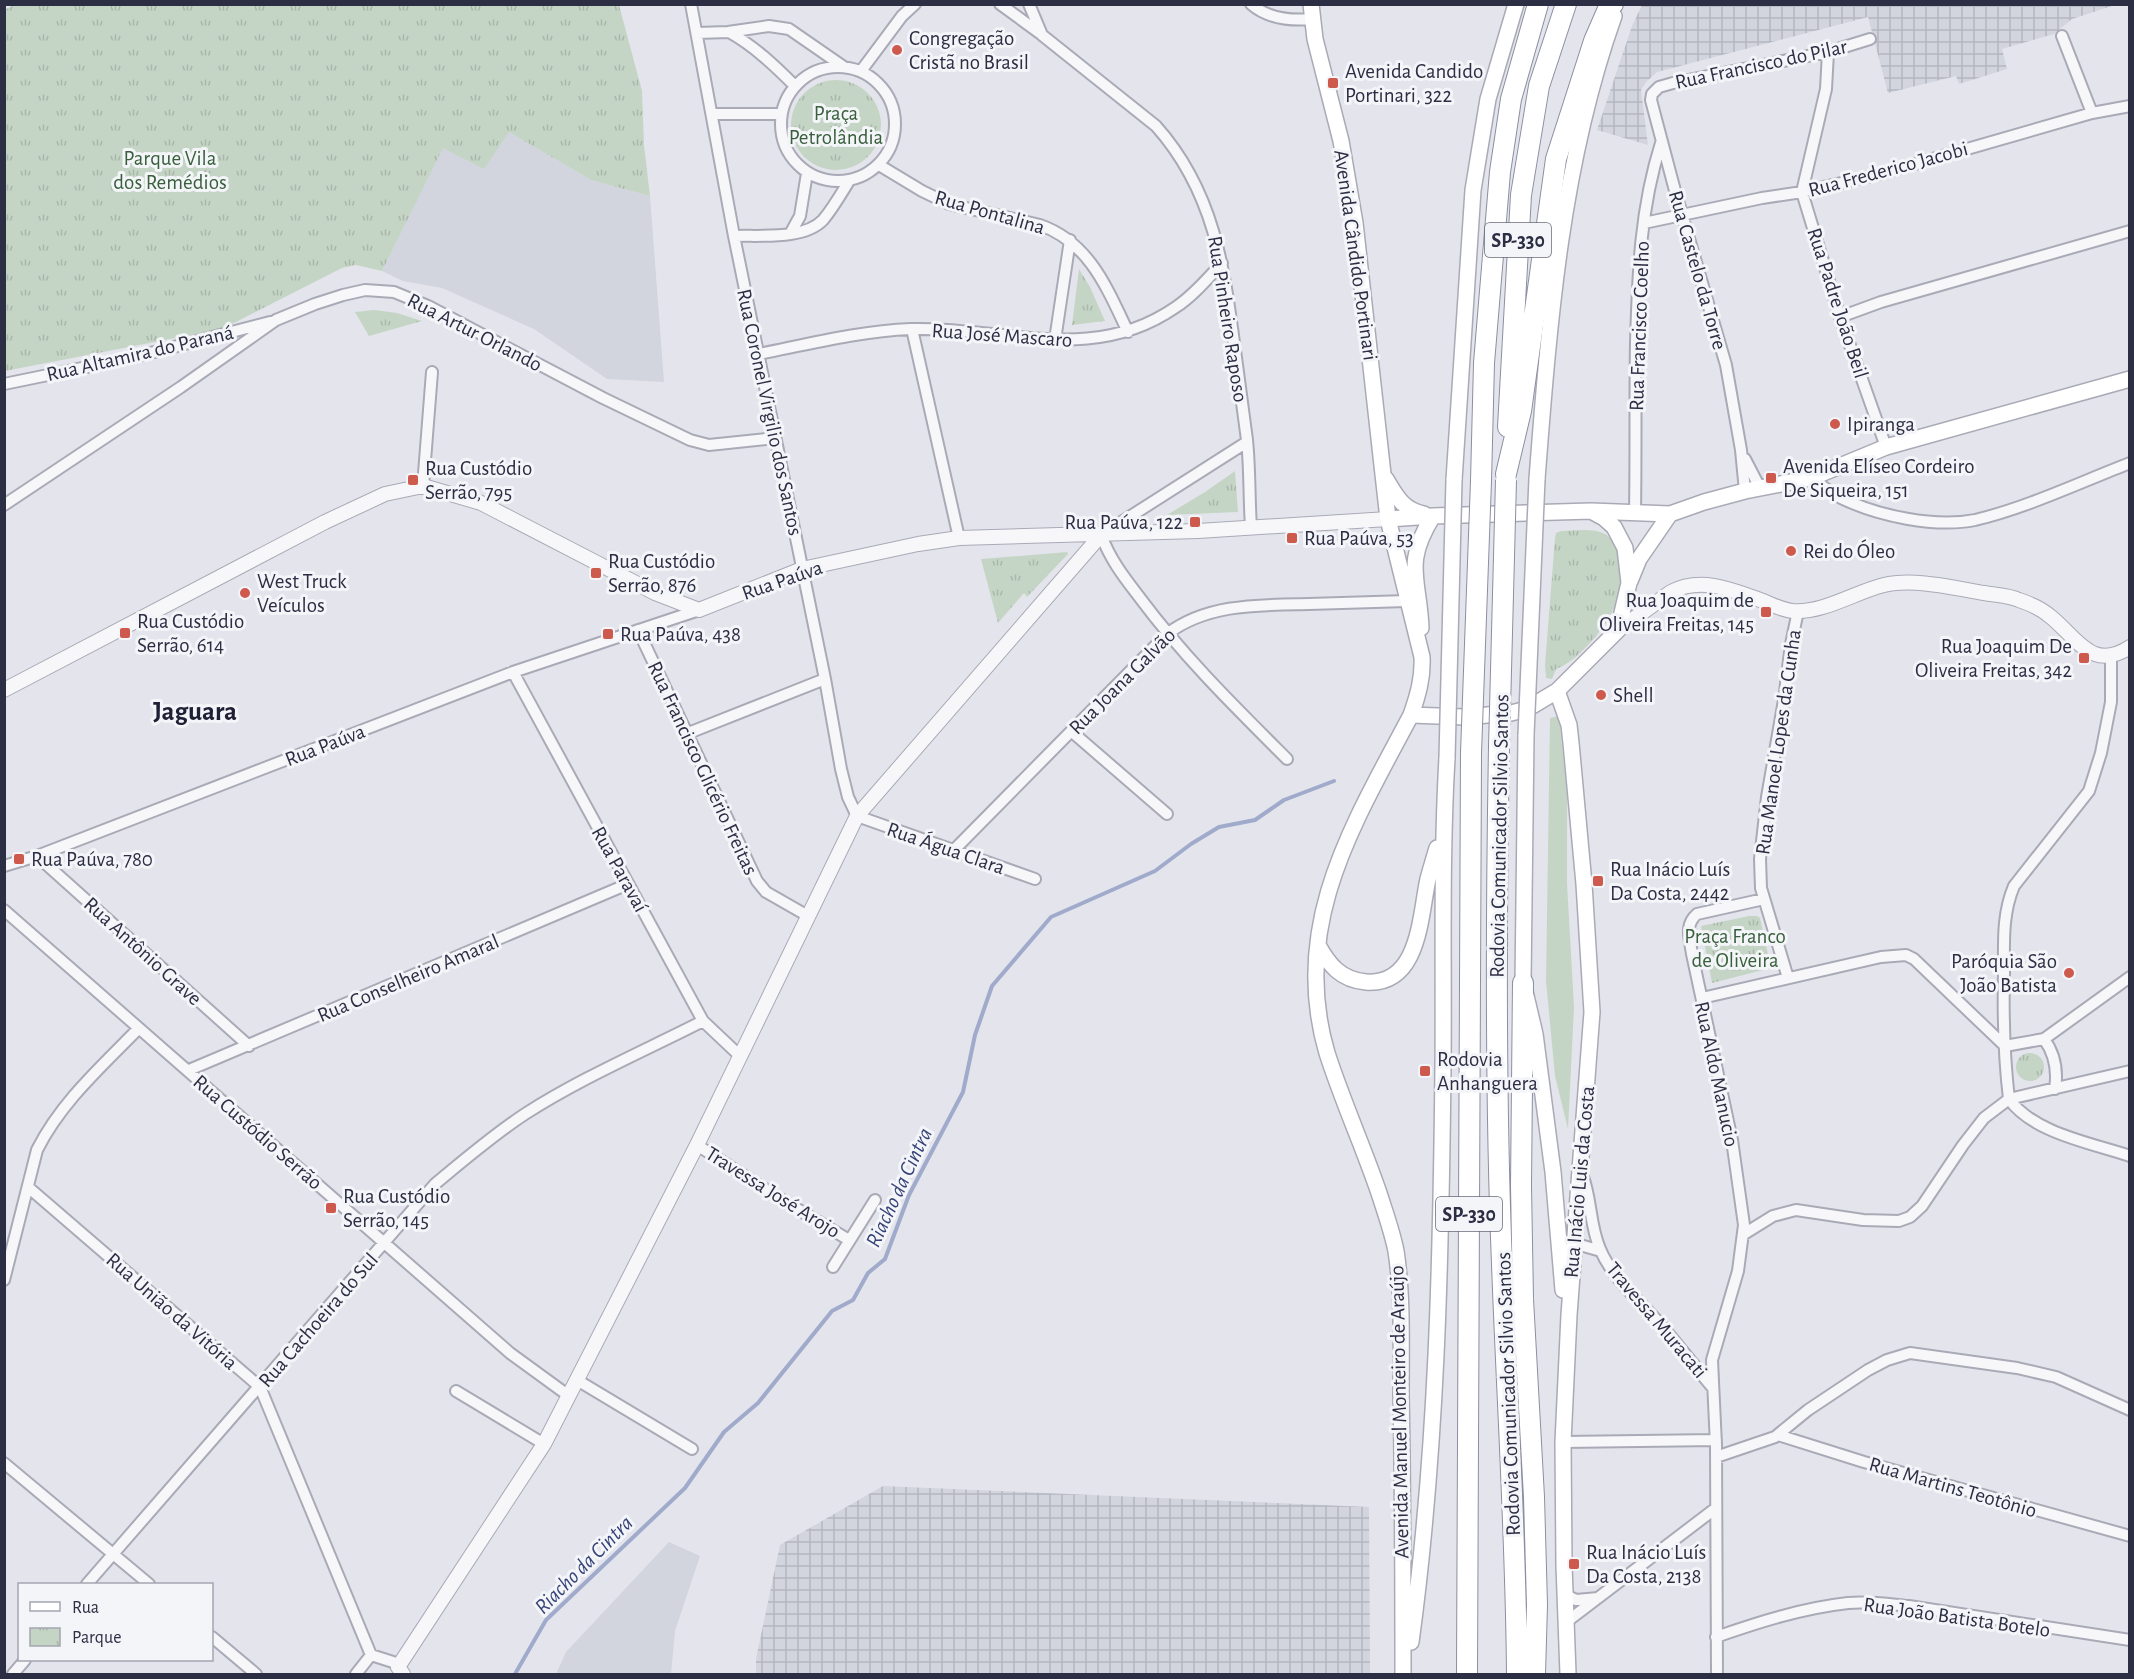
<svg xmlns="http://www.w3.org/2000/svg" width="2134" height="1679" font-family="'Alegreya Sans',sans-serif">
  <style>
    .built { fill: #d2d4de }
    .industrial { fill: url(#industrial-grid) }
    .grass { fill: #c5d5c5 }
    .park { fill: url(#park-tufts) }
    .lines { fill: none; stroke-linecap: round; stroke-linejoin: round }
    .stream { stroke: #a0aacb; stroke-width: 4 }
    .minor-casing { stroke: #a9aab6; stroke-width: 14 }
    .tertiary-casing { stroke: #a9aab6; stroke-width: 16 }
    .secondary-casing { stroke: #a9aab6; stroke-width: 18 }
    .motorway-casing { stroke: #8c8fa2; stroke-width: 22 }
    .minor { stroke: #f7f7fa; stroke-width: 10 }
    .tertiary { stroke: #f7f7fa; stroke-width: 14 }
    .secondary { stroke: #fff; stroke-width: 15 }
    .motorway { stroke: #fff; stroke-width: 20 }
    .secondary-bridge-casing { stroke: #a9aab6; stroke-width: 18; stroke-linecap: butt }
    .motorway-bridge-casing { stroke: #8c8fa2; stroke-width: 22; stroke-linecap: butt }
    .secondary-bridge { stroke: #fff; stroke-width: 15 }
    .motorway-bridge { stroke: #fff; stroke-width: 20 }
    .poi-dot { fill: #cd5a4d; stroke: #f4f5f9; stroke-width: 2 }
    .labels { text-anchor: middle; stroke-width: 6; stroke-linejoin: round; paint-order: stroke }
    .shield { fill: #f4f5f9; stroke: #686a7a; stroke-width: 1.5 }
    .shield-label { font-size: 20px; font-weight: bold; fill: #2c2e44 }
    .poi-label { font-size: 21px; fill: #2c2e44; stroke: #f4f5f9; text-anchor: start }
    .street-label { font-size: 21px; fill: #2c2e44; stroke: #f4f5f9 }
    .park-label { font-size: 21px; fill: #39603c; stroke: #f4f5f9 }
    .water-label { font-size: 22px; font-style: italic; fill: #364378; stroke: #f4f5f9 }
    .district-label { font-size: 27px; font-weight: bold; fill: #1e2035; stroke: #f4f5f9 }
  </style>
  <defs>
    <pattern id="industrial-grid" width="8" height="8" patternUnits="userSpaceOnUse" patternTransform="scale(1.5)"><rect width="8" height="8" fill="#d2d4de"/><path d="M0 4h8M4 0v8" fill="none" stroke="#b4b6c0"/></pattern>
    <pattern id="park-tufts" width="24" height="20" patternUnits="userSpaceOnUse" patternTransform="scale(1.5)"><rect width="24" height="20" fill="#c5d5c5"/><path d="M3 7l-1-3M5 7V3M7 7l1-3M15 17l-1-3M17 17v-4M19 17l1-3" fill="none" stroke="#a9b7aa"/></pattern>
  </defs>
  <rect width="100%" height="100%" fill="#e4e5ec"/>
  <path class="built" d="M509 132 591 180 650 196 664 382 607 379 534 329 442 288 403 281 382 271 443 147Z
    M669 1542 700 1556 675 1631 671 1674H556L566 1652Z"/>
  <path class="industrial" d="M1642 5H2115L2072 19 2054 34 2002 49 2007 69 1959 84 1956 76 1888 93 1868 17 1657 72 1646 82 1641 90 1648 145 1597 130 1632 26Z
    M883 1486 1369 1507 1370 1674H756V1659L780 1545Z"/>
  <path class="grass" d="M1559 716 1567 793V883L1574 1007 1568 1129 1555 1076 1546 981 1550 718Z"/>
  <path class="park" d="M16 4 619 5 642 91 644 145 650 196 591 180 509 132 484 169 443 148 382 271 356 265 342 268 222 329 5 371 4 10Z
    M791 125a45 45 0 1 1 90 0a45 45 0 1 1-90 0Z
    M1079 269 1090 287 1105 321 1072 325Z
    M375 310 397 313 422 321 369 336 355 312Z
    M1235 471 1238 512 1167 515 1205 492Z
    M1561 531C1574 531 1591 528 1603 533 1612 538 1616 545 1619 555 1628 590 1612 619 1589 644 1578 655 1571 663 1556 669L1552 679 1546 678 1545 665 1555 538 1556 533Z
    M1067 552 1068 554 1027 597 1024 593 998 623 981 559Z
    M1749 916H1757L1760 918 1771 968 1712 983 1701 926Z
    M2016 1067a14 14 0 1 1 28 0a14 14 0 1 1-28 0Z"/>
  <g class="lines">
    <path class="stream" d="M515 1674 546 1620 685 1488 724 1432 758 1403 832 1311 853 1300 868 1273 885 1259 909 1195 963 1092 975 1035 992 986 1051 917 1155 871 1191 844 1219 827 1255 820 1284 800 1334 781"/>
    <defs>
      <path id="minor" d="M691 4 734 236 825 679 841 769 848 797 857 816 1035 879
        M1000 4 1041 34
        M1029 4 1042 35 1156 126C1214 191 1224 267 1235 350 1239 380 1243 410 1247 440 1250 469 1249 498 1251 527
        M1251 4C1268 19 1291 21 1313 19
        M729 32C754 46 774 65 795 86
        M697 33 728 32 769 26 789 29 844 67
        M2062 36 2092 113
        M1828 52 1826 89 1802 192 1840 317 1886 447
        M781 124a57 57 0 1 1 114 0a57 57 0 1 1-114 0Z
        M861 71 902 16 915 4
        M712 114H781
        M879 165 922 191 949 204 1040 225C1089 242 1107 288 1128 332
        M1644 223 1762 198 1802 192 1880 174 2092 113 2130 106
        M790 234 800 216 807 173
        M734 236C760 235 804 240 823 220 833 208 841 194 849 181
        M1840 317 1881 302 2130 231
        M912 329 959 538
        M1055 340 1070 240
        M759 354C809 344 860 331 911 329 1005 326 1091 366 1176 307 1194 295 1208 278 1222 263
        M4 384 131 358 270 322
        M1247 442 1101 535C1111 561 1124 577 1140 598 1184 657 1235 707 1287 759
        M1745 459 1760 488
        M1811 478C1821 485 1831 493 1841 498 1878 516 1935 528 1975 520 2026 508 2081 482 2130 463
        M423 486 432 372
        M1745 491 1741 450 1726 365 1674 187 1651 100 1652 94 1659 87 1673 83 1828 52 1870 39
        M4 505 181 387 276 320 315 304 343 295 365 290 394 292 428 306 603 398 690 440 709 445 775 438
        M1635 511C1636 455 1635 398 1636 342 1638 273 1640 209 1661 143
        M638 630 757 881 766 892 808 916
        M2111 656V702L2101 753 2089 791 2014 886C2002 914 2004 943 2004 973 2003 1015 2004 1057 2009 1099 2033 1133 2091 1143 2130 1156
        M513 672 703 1021 740 1056
        M1071 731 1167 814
        M686 734 825 679
        M953 851 1167 634C1208 603 1261 605 1309 604 1342 603 1374 602 1407 601
        M37 856 249 1046
        M4 866 37 856 513 672 699 610
        M4 910 510 1353 569 1396
        M1788 978 1761 888 1760 859 1767 797 1784 700 1791 644 1798 611
        M1702 998 1881 957 1906 955 1914 959 2005 1046
        M2044 1039C2055 1054 2058 1070 2055 1089
        M2005 1046 2044 1039 2130 977
        M189 1070 628 884
        M697 1145 774 1195 849 1240
        M1582 1174C1592 1199 1589 1223 1600 1249 1613 1280 1642 1303 1663 1327 1680 1347 1696 1368 1713 1388
        M28 1187 260 1387 371 1655
        M1744 1234 1773 1216 1796 1210 1863 1220 1899 1221 1910 1217 1922 1206 1963 1145 1984 1118 2009 1099 2130 1071
        M1573 1243 1601 1251
        M833 1267 875 1200
        M4 1280 37 1150C61 1102 102 1066 139 1028
        M577 1380 692 1449
        M456 1391 544 1444
        M1778 1435 1864 1462 2130 1536
        M1563 1442 1716 1440
        M1716 1457 1775 1437 1808 1410 1868 1370 1887 1360 1910 1353 2017 1368 2056 1377 2130 1410
        M4 1463 149 1584
        M87 1584 435 1184C464 1160 493 1135 525 1114 581 1078 644 1051 703 1021
        M1564 1594 1576 1600 1598 1598
        M1565 1623 1716 1508
        M212 1637 256 1674
        M1716 1637C1759 1622 1803 1608 1848 1603 1868 1601 1888 1604 1909 1606L2130 1640
        M13 1674 25 1660
        M356 1674 371 1655 393 1662 398 1667
        M1717 1674 1716 1445 1712 1360 1738 1271 1744 1225 1732 1140 1692 954C1690 939 1684 925 1697 914L1764 899"/>
      <path id="tertiary" d="M1618 630 1671 592C1701 576 1733 590 1763 601 1773 605 1782 610 1793 611 1824 613 1855 592 1884 585 1914 578 1954 588 1984 593 1995 595 2008 595 2019 600 2031 604 2042 609 2051 617 2077 638 2092 672 2130 647
        M4 690 325 522 385 494 423 486 481 503 655 593 699 610 802 569 918 544 959 538 1198 531 1388 519
        M403 1674 398 1667 544 1444 697 1145 857 816 1101 535"/>
      <path id="secondary" d="M1311 4 1315 39 1341 141 1355 223 1388 519 1422 657C1423 678 1418 695 1411 715 1354 823 1289 925 1327 1053 1342 1100 1363 1146 1379 1193 1385 1212 1392 1231 1396 1251 1403 1297 1401 1348 1401 1395 1403 1488 1403 1581 1403 1674
        M1386 479C1396 496 1403 510 1424 514
        M1537 479C1549 323 1561 165 1614 16
        M1454 480 1473 190 1488 99 1516 4
        M1388 519 1433 516 1591 511 1670 514 1704 502 1745 491 1811 478 1886 447 2130 379
        M1630 581 1639 559 1670 514
        M1421 628C1419 578 1403 564 1433 516
        M1557 691 1569 725 1571 743 1584 884 1592 1012 1569 1315 1563 1442 1564 1565 1568 1674
        M1411 715 1464 717 1511 713 1527 709 1557 691 1618 630 1629 583 1625 548 1614 527 1604 518 1591 511
        M1526 735 1523 983 1535 1034 1553 1172 1563 1290
        M1318 945C1329 965 1341 980 1366 982 1420 986 1420 915 1428 879 1431 868 1434 858 1437 848
        M1411 1642C1437 1452 1441 1258 1443 1067 1444 964 1441 861 1447 758"/>
      <path id="motorway" d="M1508 427 1521 195 1539 86 1566 4
        M1506 474 1521 411 1556 159 1594 41 1608 9 1613 4
        M1481 481 1484 363 1500 172 1511 99 1538 4
        M1499 747C1496 919 1495 1092 1502 1264 1507 1401 1516 1538 1517 1674
        M1523 983 1521 1186 1523 1299 1534 1497 1537 1605 1535 1674
        M1467 1674 1471 753"/>
    </defs>
    <use href="#minor" class="minor-casing"/>
    <use href="#tertiary" class="tertiary-casing"/>
    <use href="#secondary" class="secondary-casing"/>
    <use href="#motorway" class="motorway-casing"/>
    <use href="#minor" class="minor"/>
    <use href="#tertiary" class="tertiary"/>
    <use href="#secondary" class="secondary"/>
    <use href="#motorway" class="motorway"/>
    <defs>
      <path id="secondary-bridge" d="M1526 735 1537 479
        M1447 758 1454 480"/>
      <path id="motorway-bridge" d="M1499 747 1506 480
        M1471 753 1481 481"/>
    </defs>
    <use href="#secondary-bridge" class="secondary-bridge-casing"/>
    <use href="#motorway-bridge" class="motorway-bridge-casing"/>
    <use href="#secondary-bridge" class="secondary-bridge"/>
    <use href="#motorway-bridge" class="motorway-bridge"/>
  </g>
  <g class="poi-dot">
    <circle cx="897" cy="50" r="6"/>
    <rect x="1327" y="77" width="12" height="12" rx="3"/>
    <circle cx="1835" cy="424" r="6"/>
    <rect x="1765" y="472" width="12" height="12" rx="3"/>
    <rect x="407" y="474" width="12" height="12" rx="3"/>
    <rect x="1189" y="516" width="12" height="12" rx="3"/>
    <rect x="1286" y="532" width="12" height="12" rx="3"/>
    <circle cx="1791" cy="551" r="6"/>
    <rect x="590" y="567" width="12" height="12" rx="3"/>
    <circle cx="245" cy="593" r="6"/>
    <rect x="1760" y="606" width="12" height="12" rx="3"/>
    <rect x="119" y="627" width="12" height="12" rx="3"/>
    <rect x="602" y="628" width="12" height="12" rx="3"/>
    <rect x="2078" y="652" width="12" height="12" rx="3"/>
    <circle cx="1601" cy="695" r="6"/>
    <rect x="13" y="853" width="12" height="12" rx="3"/>
    <rect x="1592" y="875" width="12" height="12" rx="3"/>
    <circle cx="2069" cy="973" r="6"/>
    <rect x="1419" y="1065" width="12" height="12" rx="3"/>
    <rect x="325" y="1202" width="12" height="12" rx="3"/>
    <rect x="1568" y="1558" width="12" height="12" rx="3"/>
  </g>
  <g class="labels">
    <g class="shield">
      <rect x="1485" y="223" width="66" height="34" rx="4.5"/>
      <rect x="1436" y="1197" width="66" height="34" rx="4.5"/>
    </g>
    <g class="shield-label">
      <text x="1518" y="247">SP-330</text>
      <text x="1469" y="1221">SP-330</text>
    </g>
    <g class="poi-label">
      <text x="909" y="45">Congregação<tspan x="909" dy="24">Cristã no Brasil</tspan></text>
      <text x="1345" y="78">Avenida Candido<tspan x="1345" dy="24">Portinari, 322</tspan></text>
      <text x="1847" y="431">Ipiranga</text>
      <text x="1783" y="473">Avenida Elíseo Cordeiro<tspan x="1783" dy="24">De Siqueira, 151</tspan></text>
      <text x="425" y="475">Rua Custódio<tspan x="425" dy="24">Serrão, 795</tspan></text>
      <text x="1183" y="529" text-anchor="end">Rua Paúva, 122</text>
      <text x="1304" y="545">Rua Paúva, 53</text>
      <text x="1803" y="558">Rei do Óleo</text>
      <text x="608" y="568">Rua Custódio<tspan x="608" dy="24">Serrão, 876</tspan></text>
      <text x="257" y="588">West Truck<tspan x="257" dy="24">Veículos</tspan></text>
      <text x="1754" y="607" text-anchor="end">Rua Joaquim de<tspan x="1754" dy="24">Oliveira Freitas, 145</tspan></text>
      <text x="137" y="628">Rua Custódio<tspan x="137" dy="24">Serrão, 614</tspan></text>
      <text x="620" y="641">Rua Paúva, 438</text>
      <text x="2072" y="653" text-anchor="end">Rua Joaquim De<tspan x="2072" dy="24">Oliveira Freitas, 342</tspan></text>
      <text x="1613" y="702">Shell</text>
      <text x="31" y="866">Rua Paúva, 780</text>
      <text x="1610" y="876">Rua Inácio Luís<tspan x="1610" dy="24">Da Costa, 2442</tspan></text>
      <text x="2057" y="968" text-anchor="end">Paróquia São<tspan x="2057" dy="24">João Batista</tspan></text>
      <text x="1437" y="1066">Rodovia<tspan x="1437" dy="24">Anhanguera</tspan></text>
      <text x="343" y="1203">Rua Custódio<tspan x="343" dy="24">Serrão, 145</tspan></text>
      <text x="1586" y="1559">Rua Inácio Luís<tspan x="1586" dy="24">Da Costa, 2138</tspan></text>
    </g>
    <g class="street-label">
      <text transform="translate(1761 64) rotate(-12)" y="7">Rua Francisco do Pilar</text>
      <text transform="translate(1888 169) rotate(-15)" y="7">Rua Frederico Jacobi</text>
      <text transform="translate(990 212) rotate(16)" y="7">Rua Pontalina</text>
      <text transform="translate(1356 255) rotate(82)" y="7">Avenida Cândido Portinari</text>
      <text transform="translate(1698 270) rotate(74)" y="7">Rua Castelo da Torre</text>
      <text transform="translate(1838 303) rotate(72)" y="7">Rua Padre João Beil</text>
      <text transform="translate(1228 319) rotate(81)" y="7">Rua Pinheiro Raposo</text>
      <text transform="translate(1639 326) rotate(-88)" y="7">Rua Francisco Coelho</text>
      <text transform="translate(475 332) rotate(27)" y="7">Rua Artur Orlando</text>
      <text transform="translate(1002 335) rotate(4)" y="7">Rua José Mascaro</text>
      <text transform="translate(140 353) rotate(-13)" y="7">Rua Altamira do Paraná</text>
      <text transform="translate(770 412) rotate(78)" y="7">Rua Coronel Virgilio dos Santos</text>
      <text transform="translate(782 580) rotate(-19)" y="7">Rua Paúva</text>
      <text transform="translate(1122 681) rotate(-45)" y="7">Rua Joana Galvão</text>
      <text transform="translate(1778 742) rotate(-82)" y="7">Rua Manoel Lopes da Cunha</text>
      <text transform="translate(325 745) rotate(-21)" y="7">Rua Paúva</text>
      <text transform="translate(703 768) rotate(65)" y="7">Rua Francisco Glicério Freitas</text>
      <text transform="translate(1499 836) rotate(-89)" y="7">Rodovia Comunicador Silvio Santos</text>
      <text transform="translate(946 848) rotate(19)" y="7">Rua Água Clara</text>
      <text transform="translate(620 869) rotate(61)" y="7">Rua Paravaí</text>
      <text transform="translate(143 951) rotate(42)" y="7">Rua Antônio Grave</text>
      <text transform="translate(408 978) rotate(-23)" y="7">Rua Conselheiro Amaral</text>
      <text transform="translate(1717 1074) rotate(78)" y="7">Rua Aldo Manucio</text>
      <text transform="translate(258 1132) rotate(41)" y="7">Rua Custódio Serrão</text>
      <text transform="translate(1579 1182) rotate(-85)" y="7">Rua Inácio Luis da Costa</text>
      <text transform="translate(773 1192) rotate(32)" y="7">Travessa José Arojo</text>
      <text transform="translate(172 1311) rotate(41)" y="7">Rua União da Vitória</text>
      <text transform="translate(318 1320) rotate(-49)" y="7">Rua Cachoeira do Sul</text>
      <text transform="translate(1657 1320) rotate(50)" y="7">Travessa Muracati</text>
      <text transform="translate(1508 1394) rotate(-92)" y="7">Rodovia Comunicador Silvio Santos</text>
      <text transform="translate(1399 1412) rotate(-91)" y="7">Avenida Manuel Monteiro de Araújo</text>
      <text transform="translate(1953 1487) rotate(16)" y="7">Rua Martins Teotônio</text>
      <text transform="translate(1957 1617) rotate(8)" y="7">Rua João Batista Botelo</text>
    </g>
    <g class="park-label">
      <text x="836" y="120">Praça<tspan x="836" dy="24">Petrolândia</tspan></text>
      <text x="170" y="165">Parque Vila<tspan x="170" dy="24">dos Remédios</tspan></text>
      <text x="1735" y="943">Praça Franco<tspan x="1735" dy="24">de Oliveira</tspan></text>
    </g>
    <g class="water-label">
      <text transform="translate(898 1187) rotate(-65)" y="8">Riacho da Cintra</text>
      <text transform="translate(583 1564) rotate(-45)" y="8">Riacho da Cintra</text>
    </g>
    <g class="district-label">
      <text x="195" y="720">Jaguara</text>
    </g>
  </g>
  <rect width="2134" height="1679" fill="none" stroke="#2c2e44" stroke-width="12"/>
  <rect x="18" y="1583" width="195" height="78" fill="#f4f5f9" stroke="#a4a5b1" stroke-width="1.5"/>
  <rect x="30" y="1602" width="30" height="9" fill="#ffffff" stroke="#a4a5b1" stroke-width="1.5"/>
  <text x="72" y="1613" font-size="18" fill="#2c2e44">Rua</text>
  <rect x="30" y="1628" width="30" height="18" fill="url(#park-tufts)" stroke="#a4a5b1" stroke-width="1.5"/>
  <text x="72" y="1643" font-size="18" fill="#2c2e44">Parque</text>
</svg>
